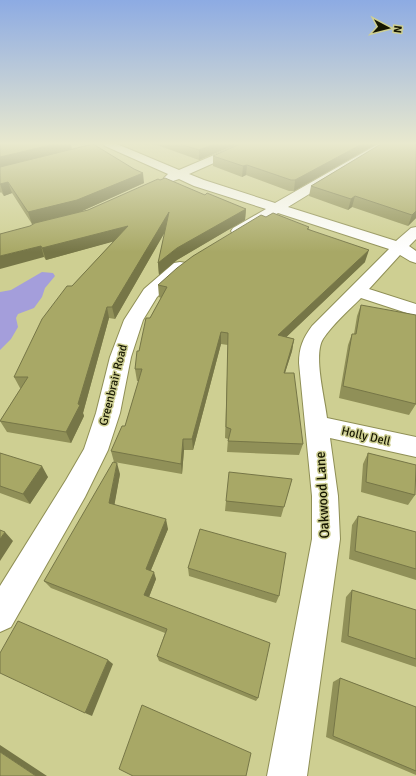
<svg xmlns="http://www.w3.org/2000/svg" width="416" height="776" font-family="Signika,sans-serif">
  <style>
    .water { fill: #a49edb }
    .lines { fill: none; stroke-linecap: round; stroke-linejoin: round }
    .minor-casing { stroke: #8f8f55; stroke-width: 2 }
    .minor { fill: #fff; fill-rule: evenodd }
    .wall { fill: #909058 }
    .shaded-wall { fill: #767647 }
    .building { fill: #a8a866; stroke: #767647 }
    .labels { text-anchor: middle; stroke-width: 3; stroke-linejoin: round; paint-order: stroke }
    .street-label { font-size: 12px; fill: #161601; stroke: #cecf92 }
    .near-street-label { font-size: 14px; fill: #161601; stroke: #cecf92 }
  </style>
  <rect width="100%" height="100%" fill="#cecf92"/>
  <path class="water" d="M42 272 53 273 55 276 45 288 42 297 34 308 18 314 16 318 18 327 11 339 0 350V292L11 290Z"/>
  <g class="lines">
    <defs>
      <path id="minor" d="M103 144H117L179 170 240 144H253L252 146 189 174 204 180 275 203 378 144H391L288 207 396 241 411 228 416 227V239L409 246 416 251V263L410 261 400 255 369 289 416 304V316L361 298C349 310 332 325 323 339 313 355 325 399 327 418L416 437V457L330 438 338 496 340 539 307 776H267L312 539V496L299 363C299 348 303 338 312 326L389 249 278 213 243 234 238 235 233 234 231 231 233 228 266 209 194 186 179 179 170 182 166 181 164 178 168 174 105 146Z
        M180 262 186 263 188 267 157 297 143 320 131 357 120 413 108 450 85 497 11 627 0 632V586L66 480 84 449 96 413 110 357 124 320 144 289 174 263Z"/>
    </defs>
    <use href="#minor" class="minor-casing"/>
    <use href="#minor" class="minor"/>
  </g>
  <path class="wall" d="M0 144 72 149 144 183 80 212 32 224 12 193 4 196 1 192 0 193Z
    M154 144H237L199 160Z
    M240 144H376L294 191H289L246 175 242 177 213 166V156Z
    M381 144 416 218 408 226 352 207 348 210 309 196 311 186Z
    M205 195 246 209 245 220 177 260 159 275 158 263 165 232 115 319 109 318 83 413 84 416 71 443 7 432 0 421 21 388H20L14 377 72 286 114 241 46 260 44 257 0 234Z
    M266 217 309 227V229L365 262 286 337 294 339 292 351 285 373 303 444 299 455 227 452 228 439 225 438 228 345 221 344 193 450H184L182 474 114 462 111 451 125 426 139 381H137L135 369 139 351 150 318 161 298 159 297 158 285Z
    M361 305 416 404 409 415 339 398 348 345 352 334H354L357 316Z
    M0 453 48 477 30 504 0 493Z
    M368 453 415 495 408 505 361 492 363 464Z
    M120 474 114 505 168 529 151 570 156 579 149 597 258 698 256 701 159 661 157 656 165 633 51 588 44 581Z
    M292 479 281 517 225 511 226 501Z
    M358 516 416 532V580L349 559 352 525Z
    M188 568 279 596 276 603 189 576Z
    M352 590 416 610V667L341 642 346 597Z
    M340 678 416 707V775L326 737 333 682Z"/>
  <path class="shaded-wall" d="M55 144H71L72 150 0 168V157Z
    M215 144H237L199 160V150Z
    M362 144H376L294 191 295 180Z
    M247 165 246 175 242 177 243 166Z
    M143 173 144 183 80 212 32 224 28 212Z
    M8 182 12 193 4 196 0 184Z
    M355 196 352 207 348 210 351 199Z
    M246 209 245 220 177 260 159 275 158 263 177 248Z
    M416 211V218L408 226 412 215Z
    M169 212 170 223 115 319 112 307Z
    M128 226 130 237 46 260 42 248Z
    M41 246 44 257 0 269V256Z
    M369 250 365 262 276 347 278 335Z
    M107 307 109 318 83 413 84 416 71 443 66 432 78 404Z
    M221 332V344L193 450 192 439Z
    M294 339 292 351 281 385 284 373Z
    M183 439 184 450 182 474 181 464Z
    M117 463 120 474 113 513 109 503Z
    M42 466 48 477 30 504 23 494Z
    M166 519 168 529 148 577 146 569Z
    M5 532 13 541 0 561V539Z
    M154 572 156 579 147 602 144 595Z
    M108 660 113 664 92 716 85 713Z
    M0 745 47 776H36L0 752Z"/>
  <path class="building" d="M0 144H55L0 157Z
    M93 144 134 169 143 173 77 200 28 212 8 182 0 184V167Z
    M180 144H215L199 150Z
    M240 144H362L295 180H291L247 165 243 166 213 156Z
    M381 144H416V211L412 215 355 196 351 199 311 186Z
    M165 178 205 195 207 193 246 209 177 248 158 263 169 212 112 307H107L78 404 80 405 66 432 0 421 28 377H14L42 319 67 286H72L128 226 42 248 41 246 0 256V234L30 226 35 223 88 210 158 179 160 180Z
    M273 213 309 227 307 229 369 250 278 335 294 339 284 373H294L303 444 228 441 231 429 226 427 228 333 221 332 192 439H183L181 464 111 451 122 426H125L142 369H135L137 351H139L146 318H150L167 287 158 285 177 268 193 256 261 215 266 217Z
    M361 305 416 315V404L343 386 352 334H356Z
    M0 453 42 466 23 494 0 486Z
    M368 453 416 465 415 495 366 482Z
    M113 462 117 463 109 503 166 519 146 569 154 572 144 595 270 643 258 698 157 656 167 629 44 581Z
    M229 472 292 479 284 507 226 501Z
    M358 516 416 532V569L355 551Z
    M200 529 286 553 279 596 188 568Z
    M0 530 5 532 0 539Z
    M352 590 416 610V659L348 636Z
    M18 621 108 660 85 713 0 673V653Z
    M340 678 416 707V771L333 736Z
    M142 705 251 753 246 776H133L119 769Z
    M0 752 36 776H0Z"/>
  <linearGradient id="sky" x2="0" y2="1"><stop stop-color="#8dabe3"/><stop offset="0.57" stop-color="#e9e9ce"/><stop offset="1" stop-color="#e9e9ce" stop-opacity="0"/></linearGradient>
  <rect width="416" height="252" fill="url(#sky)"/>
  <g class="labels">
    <g class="street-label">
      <text transform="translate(113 385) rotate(-76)" y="4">Greenbrair Road</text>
      <text transform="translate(366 436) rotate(13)" y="4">Holly Dell</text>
    </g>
    <g class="near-street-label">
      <text transform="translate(322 495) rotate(-93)" y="5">Oakwood Lane</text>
    </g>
  </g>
  <g transform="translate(388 28) rotate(97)" stroke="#cecf92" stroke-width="3" paint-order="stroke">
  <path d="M0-3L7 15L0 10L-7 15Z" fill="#161601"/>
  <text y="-6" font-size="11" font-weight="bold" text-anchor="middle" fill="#161601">N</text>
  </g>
</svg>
